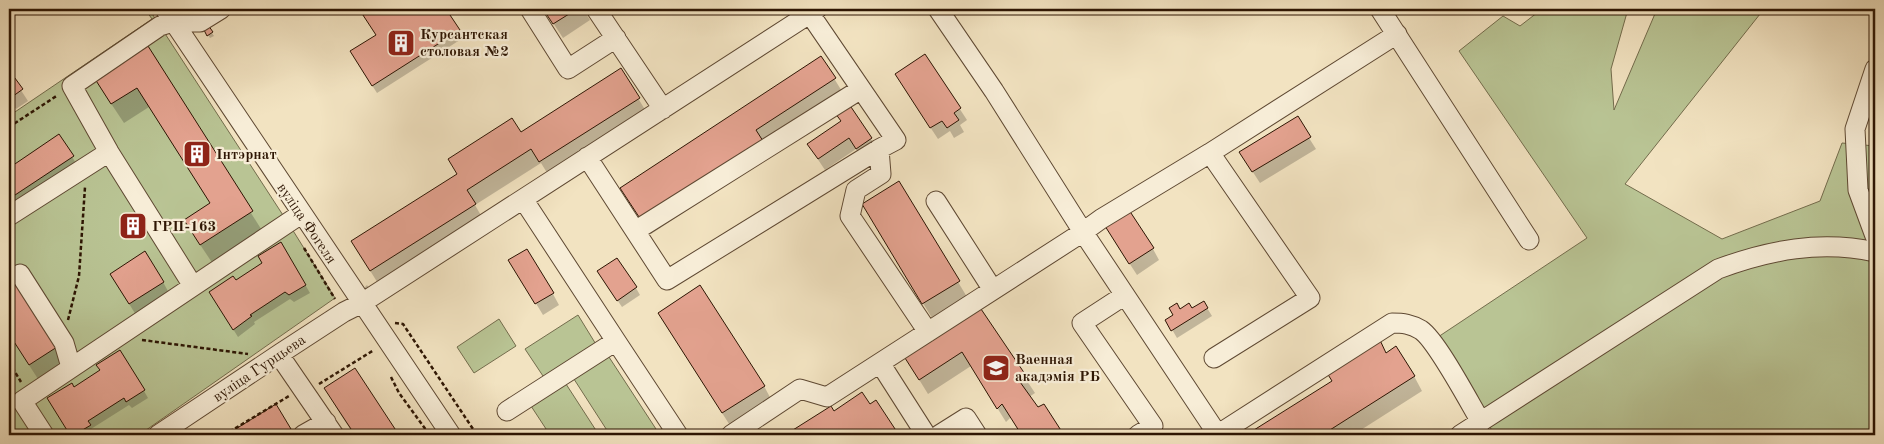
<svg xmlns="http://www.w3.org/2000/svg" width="1884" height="444" font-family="'Old Standard TT',serif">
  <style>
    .green { fill: #b9c494; stroke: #736c4c }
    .shadow { fill: #0003 }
    .building { fill: #e3a28f; stroke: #2d1503 }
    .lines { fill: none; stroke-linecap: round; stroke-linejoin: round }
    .minor-casing { stroke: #5e4832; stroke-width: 21 }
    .path { stroke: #2d1503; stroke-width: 2.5; stroke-dasharray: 4 2.5; stroke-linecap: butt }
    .minor { stroke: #f7edd7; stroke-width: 19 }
    .labels { text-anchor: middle; stroke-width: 4.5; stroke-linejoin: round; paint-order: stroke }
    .poi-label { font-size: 15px; font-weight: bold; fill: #2d1503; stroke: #f7edd7; text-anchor: start }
    .street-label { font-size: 15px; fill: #2d1503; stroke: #f7edd7 }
  </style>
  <rect width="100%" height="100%" fill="#f2e3c1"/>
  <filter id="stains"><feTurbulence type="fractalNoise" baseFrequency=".004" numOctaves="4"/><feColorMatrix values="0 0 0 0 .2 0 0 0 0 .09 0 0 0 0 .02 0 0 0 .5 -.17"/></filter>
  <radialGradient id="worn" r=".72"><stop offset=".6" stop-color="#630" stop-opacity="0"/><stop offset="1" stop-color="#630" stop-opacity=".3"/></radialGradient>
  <path class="green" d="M145 9H149L292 229 335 298 139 435H9V116L152 19Z
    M1542 9H1628L1611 69 1614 110 1657 9H1764L1625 184 1722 239 1820 201 1842 143 1875 146V435H1489L1493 432 1435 339 1587 238 1459 51 1503 16 1520 26Z
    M578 315 597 346 545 379 525 349Z
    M499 319 516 346 474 373 457 347Z
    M607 354 656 429 646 435H610L572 376Z
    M566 384 599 435H550L531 406Z"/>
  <path class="shadow" d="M360 9H407L411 15 420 9H445L463 38 377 93 355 59 377 35Z
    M544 9H583L590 20 563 38Z
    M603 9H615L607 14Z
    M208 27 214 36 210 38 204 29Z
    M147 48 263 232 213 264 197 240 211 204 149 107 124 123 108 99Z
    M925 56 967 120 960 125 964 132 954 138 950 131 938 139 903 86Z
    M821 57 843 93 770 156 651 234 630 203Z
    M621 70 647 113 549 176 541 163 475 205 483 219 379 285 361 256 520 134Z
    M9 72 28 101 16 109 9 99Z
    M842 122 871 139 877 150 864 159 856 149 825 170 815 155Z
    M59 136 84 176 9 226V169Z
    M1309 138 1316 149 1260 183 1247 163Z
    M899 183 967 297 932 318 872 219Z
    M135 220 142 231 133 236 126 226Z
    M1113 238 1153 249 1159 260 1137 275Z
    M281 244 310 293 294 302 290 299 254 322 255 324 238 337 215 300 235 281 263 263Z
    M517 272 553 294 559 305 543 315Z
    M9 276 64 362 38 379 9 334Z
    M603 279 636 288 640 295 622 307Z
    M163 282 169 293 136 315 118 286Z
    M367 285 374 295 370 298 364 288Z
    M1204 303 1212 316 1177 338 1167 321 1192 310Z
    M981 311 1035 393 1029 397 1037 409 1044 405 1063 435H1021L1011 417 1006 422 971 366 928 394 915 373Z
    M668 328 764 386 772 401 731 427Z
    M1386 354 1414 376 1422 391 1353 435H1248L1333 382Z
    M354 370 398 435H354L339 412 325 388Z
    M74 388 144 391 148 398 132 408 129 405 91 429 94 433 90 435H71L53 406Z
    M876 401 898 435H788L830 407 834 412 869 406Z
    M276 406 293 435H228Z"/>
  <path class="building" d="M359 9H409L411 13 418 9H446L460 30 372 86 350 51 376 35Z
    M543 9H577L553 24Z
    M208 25 213 32 207 36 203 28Z
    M148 46 253 211 200 245 184 220 210 203 137 88 111 104 95 79Z
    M925 54 961 108 954 113 959 120 947 128 942 121 930 128 895 74Z
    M821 56 836 78 756 130 763 141 641 220 620 188Z
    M621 68 640 98 539 162 531 149 467 190 476 204 370 271 351 241 457 174 448 159 512 118 521 132Z
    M9 70 23 89 9 99Z
    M849 104 872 138 856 149 849 138 818 159 807 144 841 121 835 113Z
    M1298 116 1311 137 1252 172 1239 152Z
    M59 134 74 156 9 199V168Z
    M899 181 960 281 922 304 862 204Z
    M1129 210 1154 248 1129 264 1105 226Z
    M136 218 141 227 130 234 124 226Z
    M281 242 306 285 289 295 285 292 250 315 252 316 233 330 209 292 233 276 236 280 262 263 258 256Z
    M527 249 554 293 535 304 508 260Z
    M145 251 164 282 129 304 110 274Z
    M617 258 637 287 617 301 597 271Z
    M9 273 57 347 29 365 9 334Z
    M700 285 765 386 722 413 658 313Z
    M1204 301 1208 308 1171 331 1165 320 1173 315 1169 308 1177 303 1180 309 1189 303 1192 308Z
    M981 309 1027 377 1020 382 1038 407 1044 404 1064 435H1019L1021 434 1002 404 997 409 962 352 919 380 905 358Z
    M1379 338 1386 353 1396 346 1415 376 1322 435H1246L1332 381 1327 373Z
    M120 350 145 390 126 402 124 398 88 421 91 425 74 435H70L47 398 72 383 74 387 100 370 96 365Z
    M355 368 399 435H355L345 420 324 388Z
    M862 392 870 404 876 400 899 435H785L831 406 834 411Z
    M276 404 291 429 281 435H226Z"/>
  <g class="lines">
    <defs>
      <path id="minor" d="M165 9 451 435
        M530 9 568 69 616 38
        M596 9 663 109
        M938 9 994 91 1083 232 1218 435
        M1380 9 1529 240
        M810 14 896 140 879 149 881 174 856 190 850 216 928 332
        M1875 69 1855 129 1858 190 1875 236
        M1210 153 1397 34
        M587 157 667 280 879 149
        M523 199 616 341
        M936 201 993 290
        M9 216 109 152
        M635 231 861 89
        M20 274 64 343 71 367
        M193 286 109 152 72 86 160 26 173 22H200L221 9
        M1125 295 1082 323 1153 426 1138 435
        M281 353 284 362 334 435
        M880 363 926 435
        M507 411 616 341 678 435
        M44 435 22 401 301 214
        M158 435 281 353 344 312 362 303 817 9
        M303 435 326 422
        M731 435 800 389 827 397 1083 232 1101 219 1210 153 1310 298 1214 358
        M939 435 966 418 977 435
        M1217 435 1392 323C1403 323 1411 324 1421 330 1437 341 1469 402 1481 422
        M1460 435 1718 269C1769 250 1821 240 1875 252"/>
    </defs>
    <use href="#minor" class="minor-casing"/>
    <path class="path" d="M9 127 58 95
      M304 248 335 299
      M68 320 79 276 85 187
      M395 323 403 324 477 435
      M142 340 248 354
      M9 362 21 382
      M391 377 399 393 429 434
      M319 384 374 350
      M224 435 289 396"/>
    <use href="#minor" class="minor"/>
  </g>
  <defs>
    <symbol id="building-square" viewBox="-11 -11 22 22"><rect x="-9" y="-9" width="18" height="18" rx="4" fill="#8f2418" stroke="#f7edd7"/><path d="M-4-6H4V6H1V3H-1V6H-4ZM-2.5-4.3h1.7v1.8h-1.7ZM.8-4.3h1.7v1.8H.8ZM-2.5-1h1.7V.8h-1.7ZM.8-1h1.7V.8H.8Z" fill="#fff"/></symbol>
    <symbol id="university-square" viewBox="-11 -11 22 22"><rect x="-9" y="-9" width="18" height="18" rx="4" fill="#8f2418" stroke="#f7edd7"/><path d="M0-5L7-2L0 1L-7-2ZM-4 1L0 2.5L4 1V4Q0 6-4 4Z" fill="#fff"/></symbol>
  </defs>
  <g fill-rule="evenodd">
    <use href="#building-square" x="385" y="27" width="32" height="32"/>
    <use href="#building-square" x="181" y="138" width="32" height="32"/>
    <use href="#building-square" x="117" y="210" width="32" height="32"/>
    <use href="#university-square" x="980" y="352" width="32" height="32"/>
  </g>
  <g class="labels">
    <g class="poi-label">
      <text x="420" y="39">Курсантская<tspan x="420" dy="17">столовая №2</tspan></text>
      <text x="216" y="159">Інтэрнат</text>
      <text x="152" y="231">ГРП-163</text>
      <text x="1015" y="364">Ваенная<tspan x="1015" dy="17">акадэмія РБ</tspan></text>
    </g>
    <g class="street-label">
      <text transform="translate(307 223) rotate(56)" y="5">вуліца Фогеля</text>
      <text transform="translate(259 368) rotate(-34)" y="5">вуліца Гурцьева</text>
    </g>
  </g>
  <rect width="1884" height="444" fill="none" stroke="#f2e3c1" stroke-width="30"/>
  <rect x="10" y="10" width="1864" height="424" fill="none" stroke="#2d1503" stroke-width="2.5"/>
  <rect x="15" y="15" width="1854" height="414" fill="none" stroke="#2d1503"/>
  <rect width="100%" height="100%" filter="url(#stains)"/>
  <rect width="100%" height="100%" fill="url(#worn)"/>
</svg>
